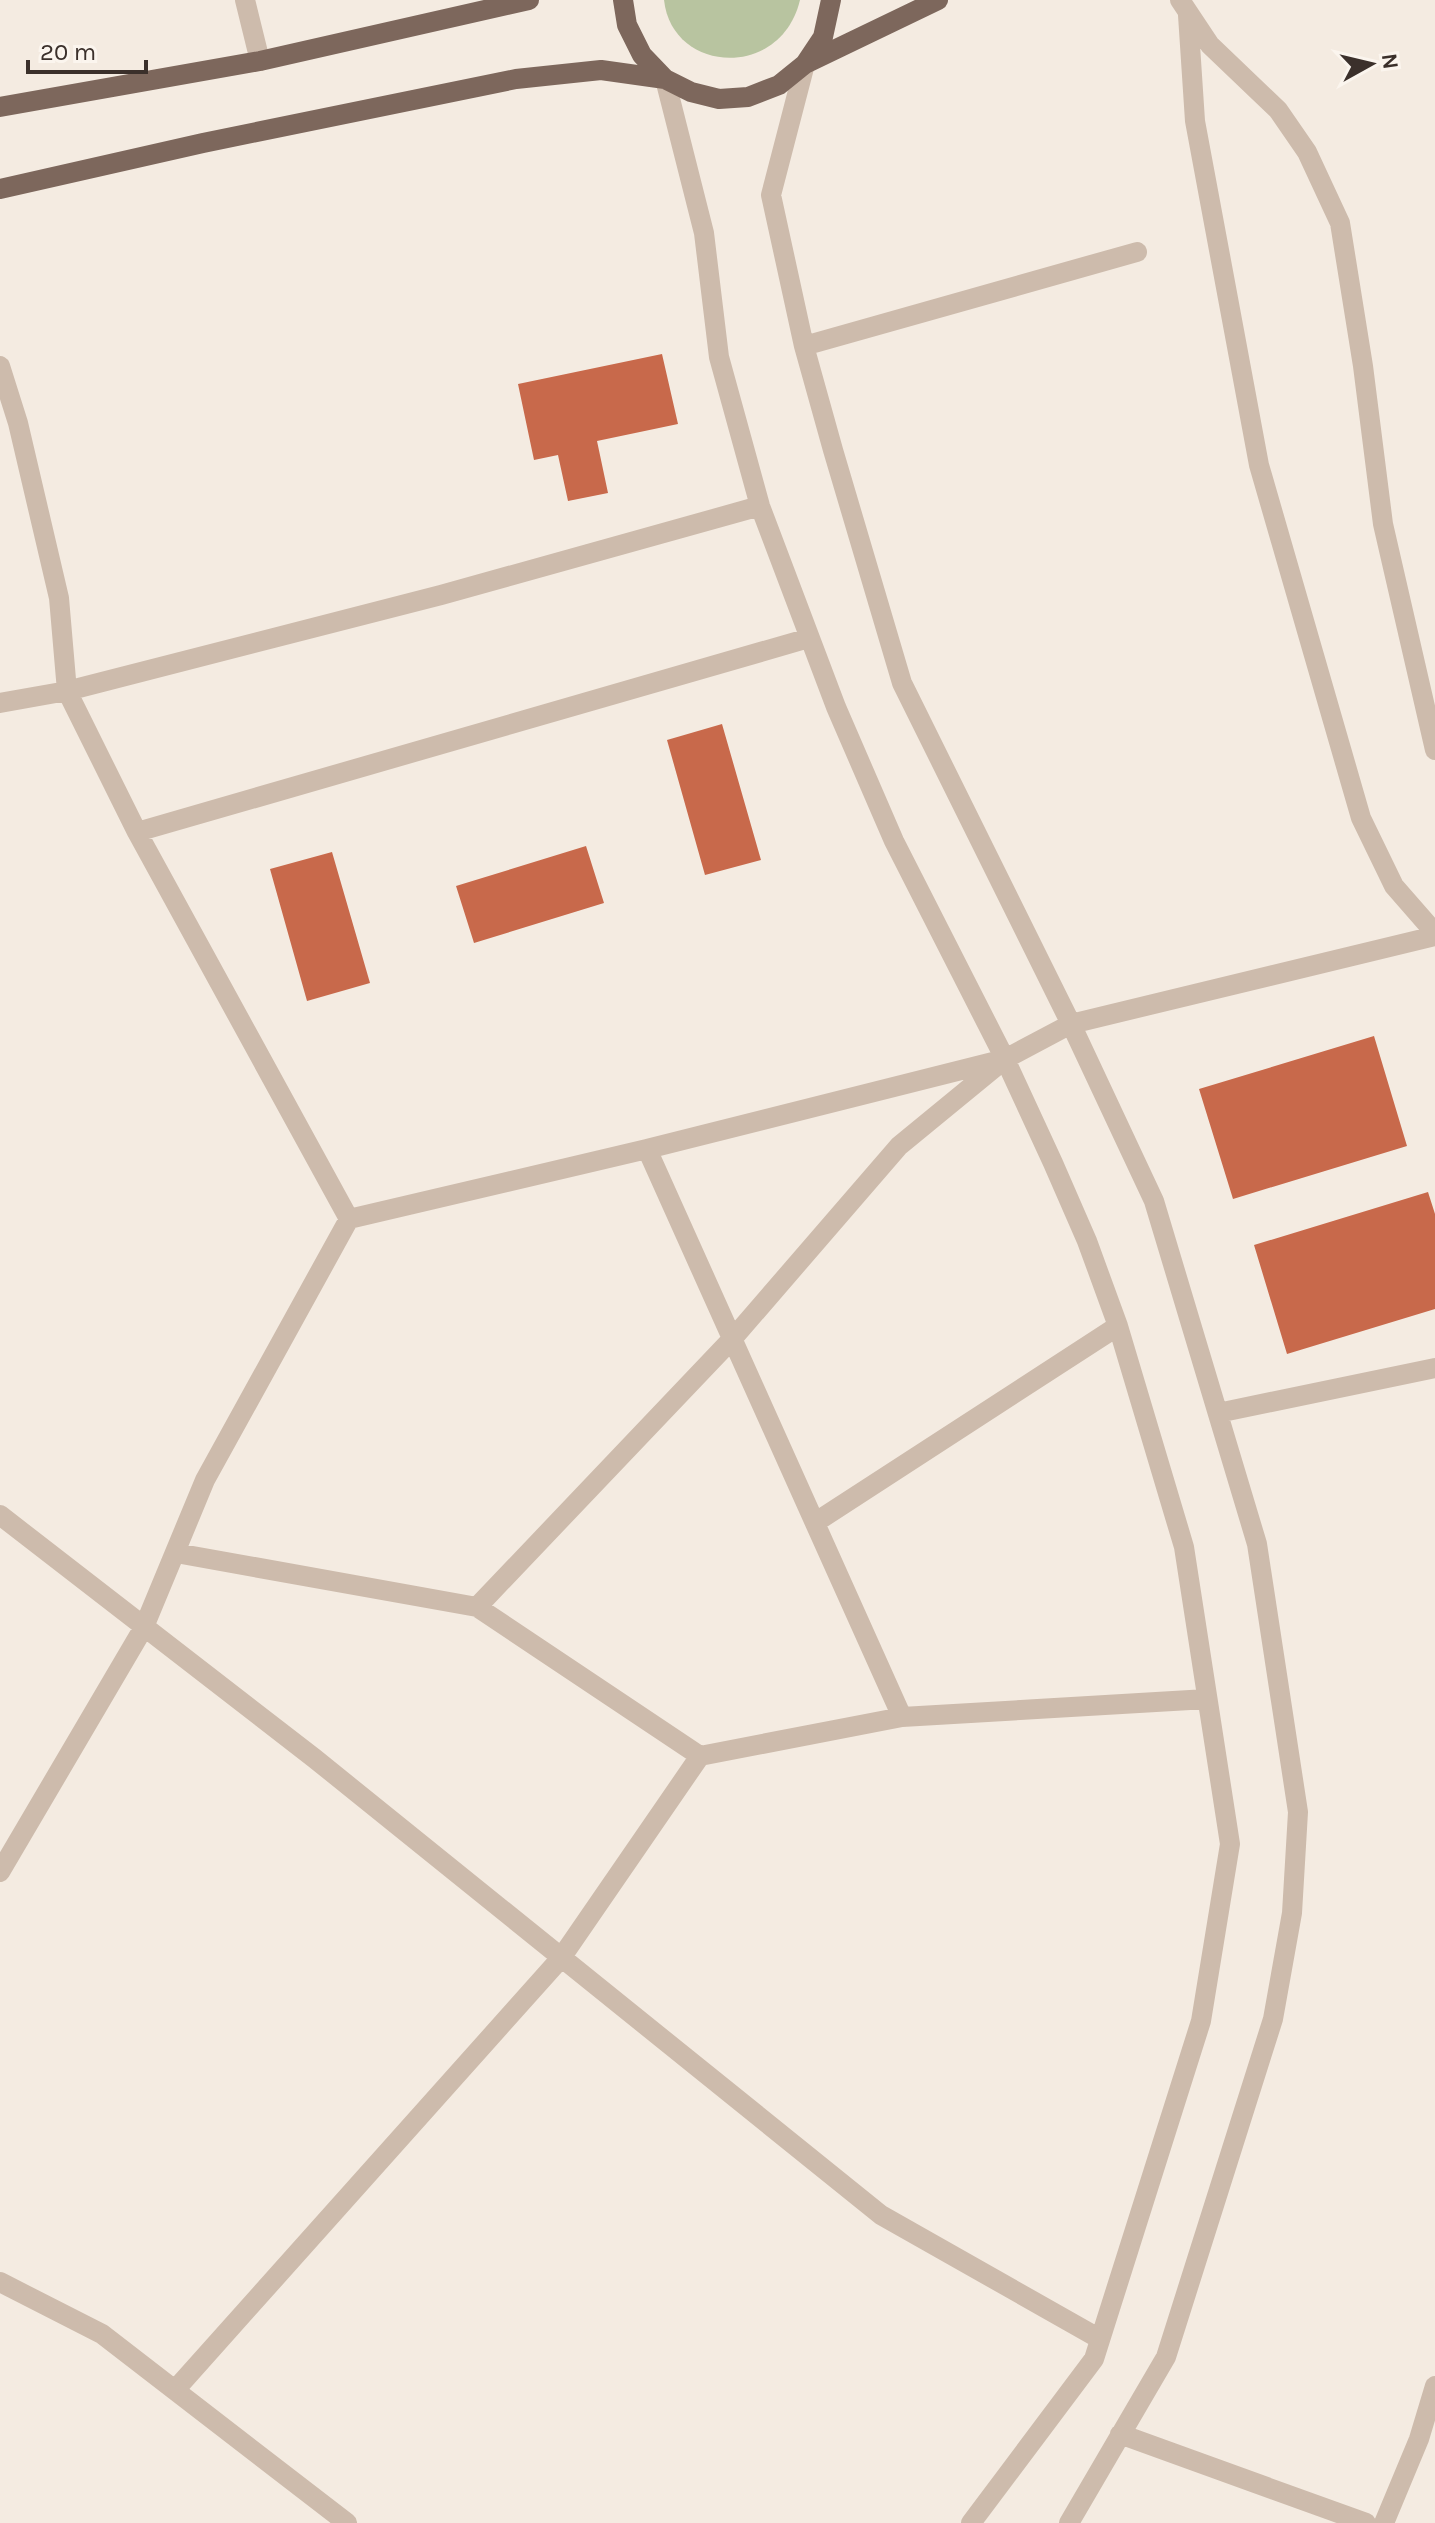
<svg xmlns="http://www.w3.org/2000/svg" width="1435" height="2523" font-family="Karla,sans-serif">
  <style>
    .green { fill: #b8c4a0 }
    .building { fill: #c8694b }
    .lines { fill: none; stroke-linecap: round; stroke-linejoin: round }
    .minor { stroke: #cdbbac; stroke-width: 20 }
    .major { stroke: #7d675c; stroke-width: 20 }
  </style>
  <rect width="100%" height="100%" fill="#f4ebe1"/>
  <path class="green" d="M664 0H800C781 80 672 74 664 0Z"/>
  <path class="building" d="M662 354 678 424 597 441 608 493 568 501 558 455 534 460 518 384Z
    M722 724 761 860 705 875 667 740Z
    M586 846 604 903 474 943 456 886Z
    M332 852 370 983 307 1001 270 869Z
    M1374 1036 1407 1146 1233 1199 1199 1089Z
    M1428 1192 1435 1214V1309L1287 1354 1254 1245Z"/>
  <g class="lines">
    <path class="minor" d="M245 0 260 61
      M1180 0 1210 45 1278 110 1307 152 1340 223 1363 366 1383 524 1435 750
      M1188 15 1195 121 1259 465 1361 818 1394 886 1435 933
      M805 64 771 195 804 346 833 450 902 683 1071 1024 1154 1201 1257 1544 1298 1812 1292 1913 1273 2019 1166 2357 1069 2523
      M665 79 704 233 719 357 760 506 836 707 894 841 1005 1059 1053 1163 1087 1241 1118 1326 1184 1547 1230 1844 1201 2021 1094 2359 971 2523
      M804 346 1137 252
      M0 366 18 423 59 598 67 691 137 832 349 1219 647 1149 902 1717 1207 1699
      M0 703 67 691 441 595 760 506
      M137 832 809 638
      M647 1149 997 1061
      M1218 1413 1435 1368
      M0 1515 314 1758 881 2215 1100 2339
      M816 1522 1118 1326
      M176 1553 477 1607 700 1756 902 1717
      M477 1607 734 1337 899 1146 1005 1059 1071 1024 1435 936
      M0 1872 144 1627 205 1480 349 1219
      M0 2282 102 2334 347 2523
      M175 2390 561 1958 700 1756
      M1120 2434 1366 2523
      M1384 2523 1419 2439 1435 2386"/>
    <path class="major" d="M623 0 627 25 642 55 665 79 691 92 719 99 748 97 779 85 805 64 938 0
      M805 64 823 37 831 0
      M0 107 260 61 529 0
      M0 189 203 143 516 79 601 70 665 79"/>
  </g>
  <g transform="translate(1371 64) rotate(82)" stroke="#fbf5ee" stroke-width="6" paint-order="stroke">
  <path d="M0-6L14 30L0 20L-14 30Z" fill="#3b302b"/>
  <text y="-12" font-size="22" font-weight="bold" text-anchor="middle" fill="#3b302b">N</text>
  </g>
  <path d="M28 60v12h118v-12" fill="none" stroke="#3b302b" stroke-width="4"/>
  <text x="40" y="60" font-size="24" fill="#3b302b" stroke="#fbf5ee" stroke-width="6" paint-order="stroke">20 m</text>
</svg>
